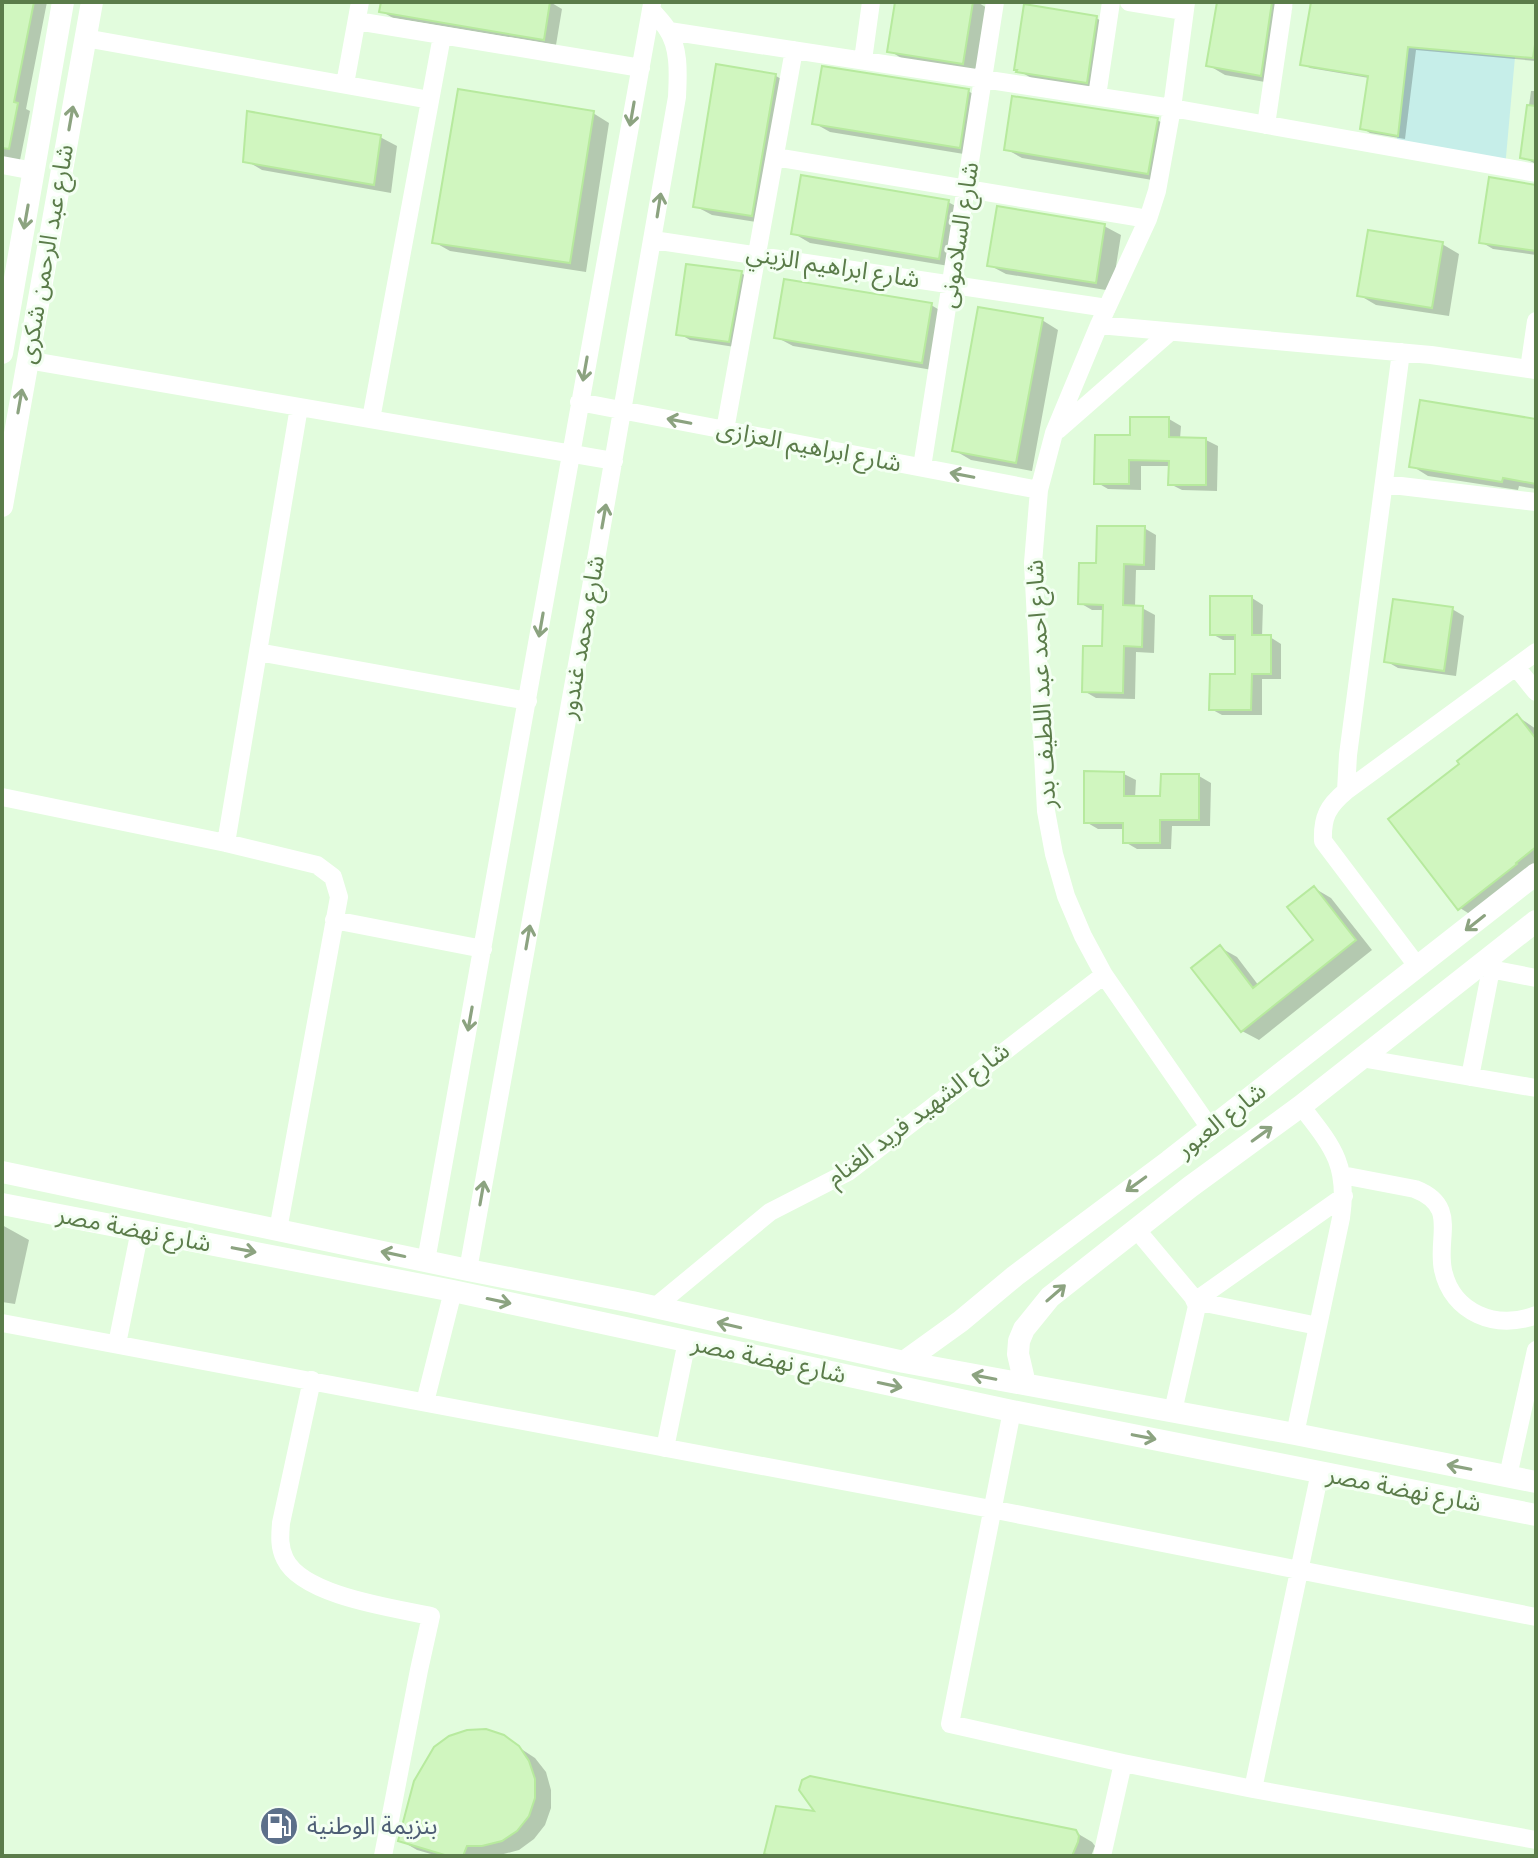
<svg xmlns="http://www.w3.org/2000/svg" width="1538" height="1858" font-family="'Public Sans','Noto Sans Arabic',sans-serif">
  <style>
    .residential { fill: #e2fcdd }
    .green { fill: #c6eee9 }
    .shadow { fill: #0003 }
    .building { fill: #d0f6bf; stroke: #b7ea9e; stroke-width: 2 }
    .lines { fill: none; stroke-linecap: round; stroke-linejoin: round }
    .minor { stroke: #fff; stroke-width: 18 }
    .tertiary { stroke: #fff; stroke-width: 22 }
    .oneway { stroke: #8ca380 }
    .labels { text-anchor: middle; stroke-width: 6; stroke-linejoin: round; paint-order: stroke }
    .street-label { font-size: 24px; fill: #5b7c4a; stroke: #f3fff2 }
    .service-label { font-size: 24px; fill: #4e5e75; stroke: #f3fff2; text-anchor: start }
  </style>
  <rect width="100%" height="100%" fill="#ecfeea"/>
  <path class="residential" d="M2 2H1536V1856H2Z"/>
  <path class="green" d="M1408 47 1515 57 1505 168 1396 148Z"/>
  <path class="shadow" d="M2 2H47L26 109 30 111 20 160 2 165Z
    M383 2H550L562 9 556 45 393 18 381 11Z
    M897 2H977L989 9 979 72 906 61 890 51Z
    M1219 2H1293L1277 84 1225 75 1208 65Z
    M1311 2H1536V61L1416 50 1405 139 1370 133 1362 128 1369 78 1310 68 1303 64Z
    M1096 18 1113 27 1103 91 1035 80 1019 71Z
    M776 76 792 85 768 224 712 215 695 206Z
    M968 91 985 101 976 156 830 132 814 123Z
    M1531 91H1536V164L1522 157Z
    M593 113 609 123 586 272 450 251 434 242Z
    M1157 120 1174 129 1164 182 1022 158 1006 149Z
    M380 137 397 146 391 193 262 170 245 160Z
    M1536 187V255L1493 249 1481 242Z
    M948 202 965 211 955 267 810 243 793 233Z
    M1104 226 1121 235 1112 291 1006 274 989 265Z
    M1442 244 1459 254 1449 316 1376 305 1359 295Z
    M741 273 753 280 741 348 690 340 678 333Z
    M931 305 948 315 938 371 793 346 776 337Z
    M1042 320 1058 330 1032 471 971 460 954 450Z
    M1169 419 1181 426 1180 439 1206 440 1218 446 1217 491 1182 490 1170 484V466H1141V490L1108 489 1096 482Z
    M1536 421V489L1519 486 1518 490 1428 476 1412 466Z
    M1144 528 1156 535 1155 570H1136L1135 607 1142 608 1155 615 1154 653 1136 652 1135 699 1096 698 1084 691 1104 648 1105 610H1092L1080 603 1098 565Z
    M1252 598 1263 605 1262 637H1270L1281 644V679H1262V715H1222L1211 709 1237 676V640H1223L1212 634Z
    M1452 609 1464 616 1456 676 1398 668 1386 661Z
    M1517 716 1536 729V870L1476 918 1460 908 1462 765Z
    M1124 774 1136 780 1135 798H1162L1199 776 1211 783 1210 826H1172L1171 849H1137L1125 842V829H1098L1086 822Z
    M1314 888 1331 898 1372 950 1259 1040 1242 1031 1221 948 1237 957 1259 986 1316 941Z
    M2 1225 29 1240 15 1304 2 1302Z
    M503 1737 535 1758 546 1772 551 1790V1808L545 1825 534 1839 519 1850 500 1855 484 1854 483 1856H438L417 1850 400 1840Z
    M818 1814 1075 1832 1092 1842 1095 1846 1091 1856H771L766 1853Z"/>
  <path class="building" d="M2 2H34L14 102 18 103 9 149 2 148Z
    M381 2H550L544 40 379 12Z
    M895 2H973L963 64 887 52Z
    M1217 2H1272L1261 76 1206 66Z
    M1311 2H1536V38L1533 58 1408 47 1398 136 1360 129 1368 76 1300 65Z
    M1024 4 1097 16 1087 83 1016 72 1017 70H1014Z
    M716 64 776 74 752 216 693 207Z
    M822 66 969 89 960 148 812 124Z
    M458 89 594 111 570 263 432 243Z
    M1012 96 1158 118 1148 174 1004 150Z
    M1527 105 1536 106V161L1520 158Z
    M247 111 381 135 374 185 243 162Z
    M801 175 949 200 939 259 791 234Z
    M1489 177 1536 185V251L1479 243Z
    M997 206 1105 224 1096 283 987 266Z
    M1368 230 1443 242 1432 308 1357 296Z
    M686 264 742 271 729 342 676 335Z
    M784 279 932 303 922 363 774 338Z
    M978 307 1043 318 1016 463 952 451Z
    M1420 400 1536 419V484L1503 478 1502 482 1409 467Z
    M1130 417H1169V437L1206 438V485H1168L1169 461 1129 460V484H1094L1095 435H1130Z
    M1097 526H1145L1144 565 1124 564 1123 605 1143 606 1142 647 1124 646 1123 693 1082 692 1083 646H1102L1103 605 1078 604 1079 563H1096Z
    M1210 596H1252V635H1271V674H1252L1251 710H1209L1210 674H1235V635H1210Z
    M1393 599 1453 607 1444 671 1384 662Z
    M1517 714 1536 739V847L1516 863 1517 864 1458 910 1388 819 1459 764 1457 761Z
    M1084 771 1124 772V796H1160L1161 774H1199V820H1160V843H1123V823H1084Z
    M1314 886 1356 940 1241 1032 1191 968 1220 945 1253 988 1313 940 1287 907Z
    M486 1729 504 1735 519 1746 529 1761 535 1779V1798L529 1816 517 1831 502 1841 482 1846H467L463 1856H448L398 1841 414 1781 434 1747 449 1736 467 1730Z
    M810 1776 1076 1830 1079 1836 1078 1842 1072 1856H772L764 1854 776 1806 814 1811 799 1790 802 1780Z"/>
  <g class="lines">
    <path class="minor" d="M1129 2 1184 11
      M1186 2 1172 108 1157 191 1148 219 1099 325 1054 433 1039 490 1033 563 1046 811 1054 854 1066 896 1083 936 1104 975 1210 1128
      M357 21 641 68
      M669 31 1172 108 1536 173
      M85 38 430 100
      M863 60 871 2
      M345 84 360 2
      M1097 96 1111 2
      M1266 125 1284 2
      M775 157 1148 219
      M2 165 34 171
      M653 240 1107 308
      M1099 325 1431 355 1536 370
      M27 360 614 461
      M1529 369 1536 321
      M579 402 1039 490
      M371 419 442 36
      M725 430 794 50
      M1058 430 1170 332
      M922 467 995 2
      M1384 484 1536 502
      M258 652 528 701
      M1516 667 1536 692
      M1346 791 1348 755 1401 352
      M2 797 226 843 317 865 333 877 339 897 278 1230
      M226 843 299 407
      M334 920 483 949
      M1418 967 1323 841C1322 817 1328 806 1346 791L1536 652
      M1480 967 1536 978
      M1361 1058 1536 1088
      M1470 1077 1491 969
      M1342 1175 1415 1189C1459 1206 1436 1237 1443 1270 1452 1313 1497 1331 1536 1315
      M1136 1229 1193 1297 1197 1306 1173 1411
      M426 1261 652 4
      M468 1270 598 548 677 97C678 75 680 48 667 29 663 22 656 16 651 9
      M1195 1301 1344 1196
      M1195 1301 1318 1326
      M655 1307 770 1212 848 1172 1104 975
      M2 1323 991 1509 1536 1617
      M117 1344 140 1230
      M312 1380 281 1523C280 1536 279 1547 285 1559 303 1596 394 1608 431 1616L419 1670 383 1856
      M425 1402 453 1291
      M1012 1411 950 1724 1123 1763 1253 1789 1536 1840
      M1295 1434 1341 1218C1349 1164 1332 1146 1301 1106
      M665 1448 687 1341
      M1508 1476 1536 1350
      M1253 1789 1320 1472
      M1102 1856 1123 1763"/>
    <path class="tertiary" d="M2 353 63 2
      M2 506 92 2
      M2 1172 468 1270 632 1302 904 1362 1295 1434 1536 1482
      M2 1204 453 1291 1012 1411 1536 1515
      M904 1362 961 1321 1015 1276 1169 1161 1536 874
      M1025 1384 1018 1354 1019 1341 1024 1329 1050 1297 1190 1187 1301 1106 1536 921"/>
  </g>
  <defs><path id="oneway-shaft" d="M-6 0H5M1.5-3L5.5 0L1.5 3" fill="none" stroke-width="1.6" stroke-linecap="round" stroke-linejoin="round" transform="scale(2)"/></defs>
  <g class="oneway">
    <use href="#oneway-shaft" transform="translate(632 114) rotate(100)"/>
    <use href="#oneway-shaft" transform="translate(71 118) rotate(-80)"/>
    <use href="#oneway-shaft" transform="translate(659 205) rotate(-81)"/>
    <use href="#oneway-shaft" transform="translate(26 217) rotate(100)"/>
    <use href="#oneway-shaft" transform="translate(585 369) rotate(100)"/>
    <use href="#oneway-shaft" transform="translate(20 401) rotate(-80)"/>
    <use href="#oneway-shaft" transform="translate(679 421) rotate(-169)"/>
    <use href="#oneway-shaft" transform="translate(962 475) rotate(-169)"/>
    <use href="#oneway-shaft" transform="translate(604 516) rotate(-80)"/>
    <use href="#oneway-shaft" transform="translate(541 625) rotate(100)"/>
    <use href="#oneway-shaft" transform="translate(1475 923) rotate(142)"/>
    <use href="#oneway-shaft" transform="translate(528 937) rotate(-80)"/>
    <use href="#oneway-shaft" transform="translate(470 1019) rotate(100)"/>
    <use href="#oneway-shaft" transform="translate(1262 1134) rotate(-36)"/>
    <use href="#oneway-shaft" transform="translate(1136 1184) rotate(144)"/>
    <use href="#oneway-shaft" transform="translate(482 1193) rotate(-80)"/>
    <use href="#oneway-shaft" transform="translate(244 1250) rotate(11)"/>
    <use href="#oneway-shaft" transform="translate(393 1254) rotate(-168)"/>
    <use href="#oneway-shaft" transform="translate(1056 1293) rotate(-41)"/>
    <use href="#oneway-shaft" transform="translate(499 1301) rotate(12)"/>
    <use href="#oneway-shaft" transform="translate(729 1325) rotate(-167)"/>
    <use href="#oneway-shaft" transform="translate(984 1377) rotate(-169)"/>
    <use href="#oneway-shaft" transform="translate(890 1385) rotate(12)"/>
    <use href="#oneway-shaft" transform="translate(1144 1437) rotate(11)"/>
    <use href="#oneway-shaft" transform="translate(1459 1467) rotate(-169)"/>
  </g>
  <defs>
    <symbol id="fuel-disc" viewBox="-11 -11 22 22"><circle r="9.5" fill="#5c6f8a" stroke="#f3fff2"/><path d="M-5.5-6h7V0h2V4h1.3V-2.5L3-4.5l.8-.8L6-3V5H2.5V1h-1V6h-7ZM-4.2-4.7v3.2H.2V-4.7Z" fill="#fff"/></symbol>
  </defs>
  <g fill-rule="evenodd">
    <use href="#fuel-disc" x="257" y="1804" width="44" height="44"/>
  </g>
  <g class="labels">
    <g class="street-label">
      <text transform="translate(959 235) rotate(-81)" y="8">شارع السلامونى</text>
      <text transform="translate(46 254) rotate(-80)" y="8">شارع عبد الرحمن شكرى</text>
      <text transform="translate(833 266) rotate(9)" y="8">شارع ابراهيم الزيني</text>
      <text transform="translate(809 446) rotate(11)" y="8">شارع ابراهيم العزازى</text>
      <text transform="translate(582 637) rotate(-80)" y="8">شارع محمد غندور</text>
      <text transform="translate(1041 684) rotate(-93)" y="8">شارع احمد عبد اللطيف بدر</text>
      <text transform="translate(918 1114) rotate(-37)" y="8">شارع الشهيد فريد الغنام</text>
      <text transform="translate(1221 1120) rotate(-38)" y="8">شارع العبور</text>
      <text transform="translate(134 1229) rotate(11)" y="8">شارع نهضة مصر</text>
      <text transform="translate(769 1359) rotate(12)" y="8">شارع نهضة مصر</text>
      <text transform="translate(1404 1489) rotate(11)" y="8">شارع نهضة مصر</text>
    </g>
    <g class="service-label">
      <text x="307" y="1834">بنزيمة الوطنية</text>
    </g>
  </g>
  <rect width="1538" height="1858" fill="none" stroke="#5b7c4a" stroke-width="8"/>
</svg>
